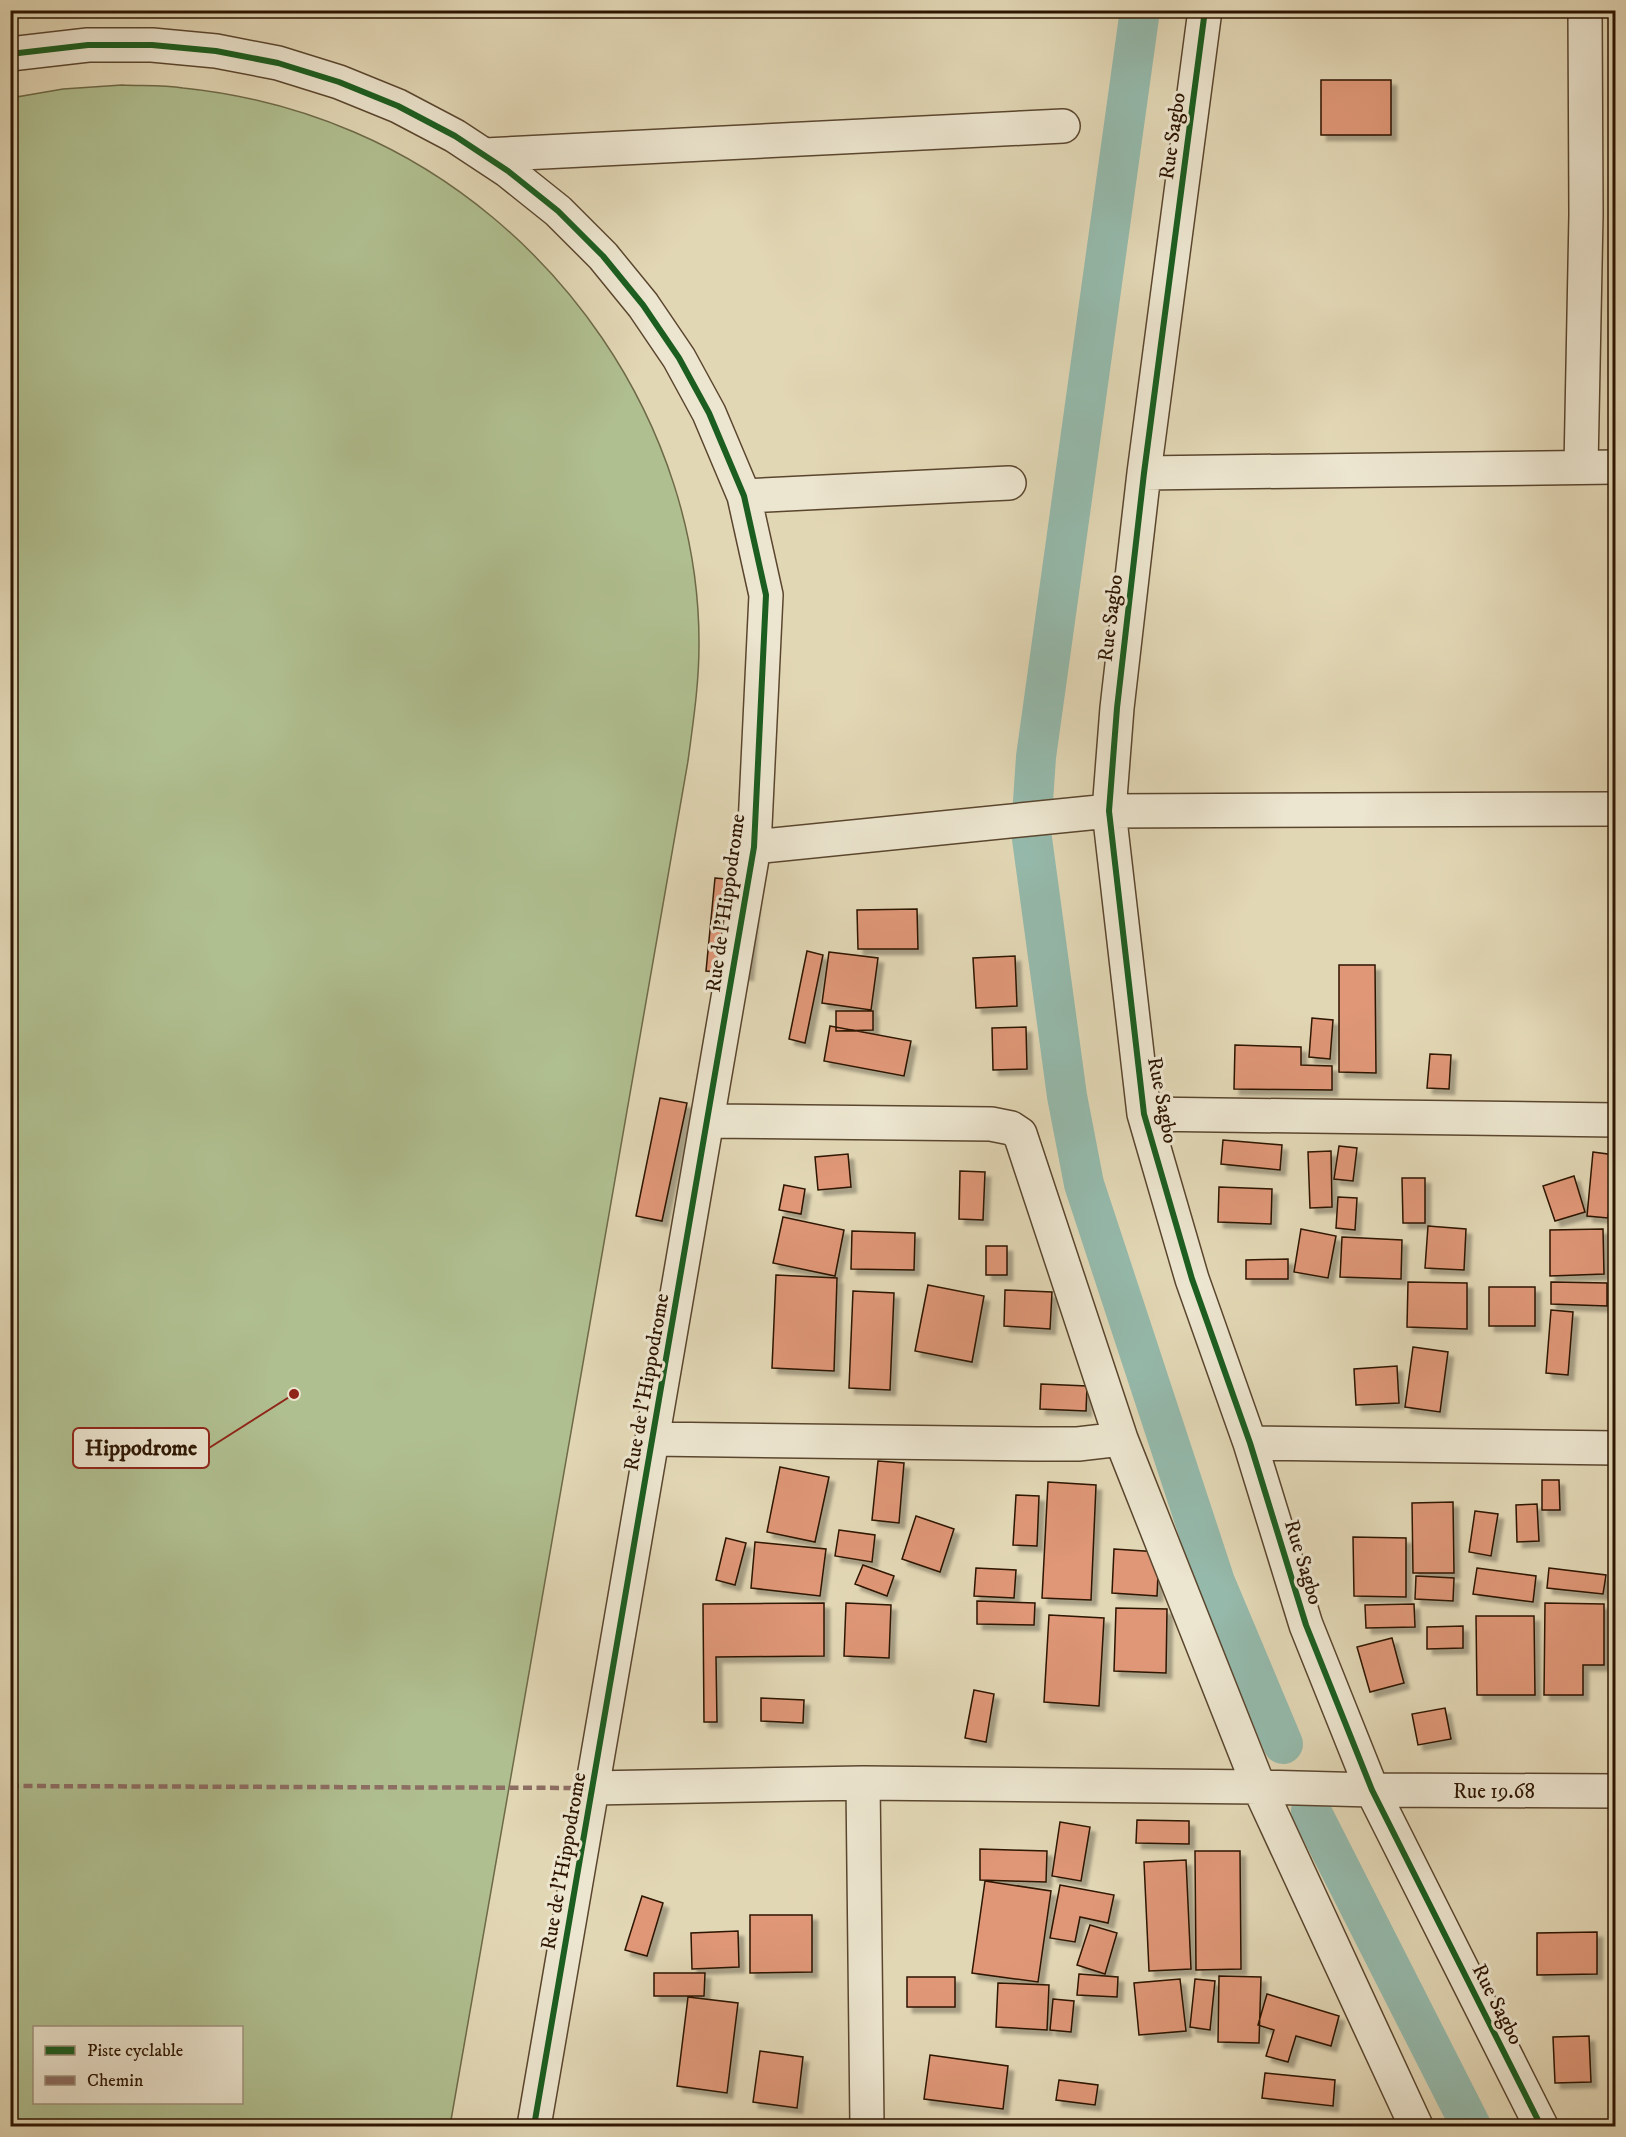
<svg xmlns="http://www.w3.org/2000/svg" width="1626" height="2137" font-family="'IM FELL DW Pica',serif">
  <style>
    .green { fill: #b0bf90; stroke: #6e6a48; stroke-width: 1.5; fill-rule: evenodd }
    .lines { fill: none; stroke-linecap: round; stroke-linejoin: round }
    .canal { stroke: #95baac; stroke-width: 40 }
    .building { fill: #df9777; stroke: #2d1501; stroke-width: 1.5; filter: url(#shadow) }
    .minor-casing { stroke: #5a462e; stroke-width: 36 }
    .minor { stroke: #ece5cf; stroke-width: 33 }
    .quiet { stroke: #8d6e63; stroke-width: 4.5; stroke-dasharray: 9 4.5; stroke-linecap: butt }
    .cycleway-casing { stroke: #ece5cf; stroke-width: 10 }
    .cycleway { stroke: #1b5e20; stroke-width: 6 }
    .labels { text-anchor: middle; stroke-width: 6; stroke-linejoin: round; paint-order: stroke }
    .street-label { font-size: 21px; fill: #2d1501; stroke: #ece5cf }
    .leader { fill: none; stroke: #8f2418; stroke-width: 2 }
    .callout-dot { fill: #8f2418; stroke: #ece5cf; stroke-width: 2 }
    .callout { fill: #ece5cf; stroke: #8f2418; stroke-width: 2 }
    .callout-label { font-size: 22px; text-anchor: middle; font-weight: bold; fill: #2d1501 }
  </style>
  <defs>
    <filter id="shadow"><feDropShadow dx="5.5" dy="5.5" stdDeviation="1.5" flood-color="#0004"/></filter>
  </defs>
  <rect width="100%" height="100%" fill="#e2d7b5"/>
  <filter id="stains"><feTurbulence type="fractalNoise" baseFrequency=".00333" numOctaves="4"/><feColorMatrix values="0 0 0 0 .2 0 0 0 0 .09 0 0 0 0 .02 0 0 0 .5 -.17"/></filter>
  <radialGradient id="worn" r=".72"><stop offset=".6" stop-color="#630" stop-opacity="0"/><stop offset="1" stop-color="#630" stop-opacity=".3"/></radialGradient>
  <path class="green" d="M122 85C143 86 163 85 183 88 242 94 300 109 354 132 555 218 700 425 699 645 699 685 693 723 688 761L450 2126H11V98L63 89ZM34 2028H242V2102H34Z"/>
  <g class="lines">
    <path class="canal" d="M1140 10 1036 757 1031 831 1067 1096 1084 1184 1215 1582 1283 1744
      M1311 1811 1471 2126"/>
  </g>
  <path class="building" d="M1321 80H1391V135H1321Z
    M715 878 756 882 748 975 706 971Z
    M917 909 918 949H858L857 910Z
    M807 951 823 955 805 1043 789 1039Z
    M829 952 878 958 871 1010 822 1003Z
    M1015 956 1017 1006 976 1008 973 958Z
    M1339 965H1375L1376 1073 1339 1072Z
    M836 1011H873V1030L836 1031Z
    M1312 1018 1333 1020 1330 1059 1309 1057Z
    M830 1026 911 1041 904 1076 824 1061Z
    M1026 1027 1027 1069 993 1070 992 1028Z
    M1235 1045 1301 1047V1065L1332 1066V1090L1234 1089Z
    M1430 1054 1451 1055 1449 1089 1427 1088Z
    M660 1098 687 1103 662 1221 636 1216Z
    M1223 1140 1282 1145 1280 1170 1221 1164Z
    M1339 1146 1357 1148 1353 1181 1334 1179Z
    M1331 1151 1332 1207 1310 1208 1308 1152Z
    M1593 1152 1615 1155 1608 1218 1587 1216Z
    M848 1154 851 1187 818 1190 815 1157Z
    M960 1171 985 1172 983 1220 959 1219Z
    M1574 1176 1585 1212 1555 1221 1543 1186Z
    M1402 1178H1425V1223H1403Z
    M784 1185 805 1189 801 1214 779 1210Z
    M1219 1187 1272 1189 1271 1224 1218 1222Z
    M1338 1197 1357 1198 1355 1230 1336 1228Z
    M783 1217 844 1230 835 1276 773 1263Z
    M1428 1226 1466 1229 1464 1270 1425 1268Z
    M1301 1229 1336 1236 1328 1278 1294 1272Z
    M1603 1229 1604 1274 1550 1276V1230Z
    M852 1231 915 1233 914 1270 851 1269Z
    M1342 1237 1402 1240 1401 1279 1340 1277Z
    M986 1246H1007V1275H986Z
    M1288 1259V1279H1246V1260Z
    M776 1275 837 1278 834 1371 772 1368Z
    M1408 1282 1467 1283V1329L1407 1327Z
    M1551 1282 1607 1283V1306L1551 1304Z
    M928 1285 984 1296 972 1362 915 1351Z
    M1489 1287H1535V1326H1489Z
    M1005 1290 1052 1292 1050 1329 1004 1326Z
    M853 1291 894 1293 890 1390 849 1388Z
    M1551 1310 1573 1312 1568 1375 1546 1373Z
    M1413 1347 1448 1352 1440 1412 1405 1407Z
    M1397 1366 1399 1403 1356 1405 1354 1369Z
    M1041 1384 1087 1386 1086 1411 1040 1409Z
    M878 1461 904 1463 899 1523 872 1520Z
    M780 1467 829 1477 815 1542 767 1532Z
    M1542 1480H1559L1560 1510H1542Z
    M1048 1482 1096 1485 1091 1600 1042 1598Z
    M1016 1495 1039 1496 1037 1546 1013 1545Z
    M1453 1502 1454 1573H1413L1412 1503Z
    M1537 1504 1539 1541 1517 1542 1516 1505Z
    M1475 1511 1498 1514 1491 1556 1469 1552Z
    M916 1516 954 1529 940 1572 902 1559Z
    M839 1530 875 1535 872 1562 835 1556Z
    M1353 1537 1406 1538V1597L1354 1596Z
    M726 1538 746 1543 735 1585 716 1580Z
    M755 1542 826 1549 820 1596 751 1588Z
    M1114 1549 1159 1552 1157 1596 1112 1593Z
    M863 1565 894 1576 887 1596 855 1584Z
    M976 1568 1016 1570 1014 1598 974 1596Z
    M1477 1568 1536 1576 1533 1602 1473 1594Z
    M1549 1568 1606 1575 1603 1594 1547 1588Z
    M1416 1576 1454 1578 1453 1601 1415 1599Z
    M977 1601 1035 1603 1034 1625 977 1624Z
    M824 1603V1656L716 1657 717 1722H704L703 1604Z
    M846 1603 891 1605 889 1658 844 1656Z
    M1545 1603 1604 1604V1665H1583V1695H1544Z
    M1414 1604 1415 1627 1366 1628 1365 1605Z
    M1116 1608 1167 1609 1166 1673 1114 1671Z
    M1049 1615 1104 1618 1099 1706 1044 1702Z
    M1476 1616H1534L1535 1695H1477Z
    M1463 1626V1648L1427 1649V1627Z
    M1392 1638 1404 1683 1370 1692 1357 1647Z
    M974 1690 994 1694 986 1742 965 1738Z
    M761 1698 804 1700 803 1723 761 1721Z
    M1445 1708 1451 1739 1418 1745 1412 1714Z
    M1137 1820 1189 1821V1844L1136 1843Z
    M1060 1822 1090 1827 1081 1881 1052 1876Z
    M980 1849 1047 1851 1046 1882 980 1880Z
    M1195 1851H1240L1241 1969 1196 1970Z
    M1186 1860 1191 1969 1149 1971 1144 1862Z
    M985 1881 1051 1891 1038 1982 972 1973Z
    M1060 1885 1114 1895 1108 1923 1080 1917 1075 1942 1050 1938Z
    M642 1896 663 1903 647 1956 625 1950Z
    M750 1915H812V1972L750 1973Z
    M1090 1925 1117 1933 1105 1974 1077 1965Z
    M738 1931 739 1967 692 1969 691 1933Z
    M1597 1932V1974L1537 1975V1933Z
    M1616 1937V1968H1611Z
    M654 1973H705L704 1996H654Z
    M1079 1974 1118 1977 1117 1997 1077 1995Z
    M1219 1976 1261 1977 1259 2043 1218 2042Z
    M907 1977H955V2007H907Z
    M1180 1979 1186 2031 1139 2035 1134 1983Z
    M1195 1979 1215 1981 1210 2030 1190 2027Z
    M998 1983 1049 1985 1047 2030 996 2027Z
    M1267 1994 1339 2016 1331 2046 1296 2036 1288 2062 1266 2056 1274 2030 1258 2025Z
    M688 1997 738 2003 727 2093 677 2086Z
    M1053 1999 1074 2001 1071 2032 1050 2030Z
    M1589 2036 1591 2082 1555 2083 1553 2037Z
    M760 2051 803 2057 797 2108 753 2102Z
    M930 2055 1008 2066 1003 2109 924 2099Z
    M1265 2073 1335 2080 1333 2106 1262 2098Z
    M1059 2080 1098 2085 1095 2105 1056 2100Z"/>
  <g class="lines">
    <defs>
      <path id="minor" d="M1205 10 1144 473 1117 708 1109 811 1144 1114 1192 1279 1250 1443 1306 1625 1372 1790 1541 2126
        M10 54 88 45H152L216 51 278 63 339 82 398 106 455 136 508 171 558 211 603 256 643 305 679 358 709 413 744 496 766 595 754 847 534 2126
        M485 155 1063 126
        M1581 467 1586 215 1585 10
        M1144 473 1616 467
        M744 496 1009 483
        M754 847 1109 811 1616 809
        M1144 1114 1616 1120
        M707 1121 991 1124 1011 1128 1020 1134 1121 1439
        M653 1439 1036 1444H1078L1121 1439 1259 1787 1416 2126
        M1250 1443 1616 1448
        M863 1783 867 2126
        M592 1788 863 1783 1259 1787 1372 1790 1616 1791"/>
    </defs>
    <use href="#minor" class="minor-casing"/>
    <use href="#minor" class="minor"/>
    <path class="quiet" d="M10 1786 592 1788"/>
    <defs>
      <path id="cycleway" d="M1205 10 1144 473 1117 708 1109 811 1144 1114 1192 1279 1250 1443 1306 1625 1372 1790 1541 2126
        M10 54 88 45H152L216 51 278 63 339 82 398 106 455 136 508 171 558 211 603 256 643 305 679 358 709 413 744 496 766 595 754 847 534 2126"/>
    </defs>
    <use href="#cycleway" class="cycleway-casing"/>
    <use href="#cycleway" class="cycleway"/>
  </g>
  <g class="labels">
    <g class="street-label">
      <text transform="translate(1172 136) rotate(-82)" y="7">Rue Sagbo</text>
      <text transform="translate(1110 618) rotate(-83)" y="7">Rue Sagbo</text>
      <text transform="translate(725 903) rotate(-82)" y="7">Rue de l'Hippodrome</text>
      <text transform="translate(1163 1100) rotate(79)" y="7">Rue Sagbo</text>
      <text transform="translate(646 1382) rotate(-80)" y="7">Rue de l'Hippodrome</text>
      <text transform="translate(1304 1562) rotate(73)" y="7">Rue Sagbo</text>
      <text x="1494" y="1798">Rue 19.68</text>
      <text transform="translate(563 1861) rotate(-80)" y="7">Rue de l'Hippodrome</text>
      <text transform="translate(1498 2004) rotate(63)" y="7">Rue Sagbo</text>
    </g>
  </g>
  <path class="leader" d="M294 1394L209 1448"/>
  <circle class="callout-dot" cx="294" cy="1394" r="6"/>
  <rect class="callout" x="73" y="1428" width="136" height="40" rx="6"/>
  <g class="callout-label">
    <text x="141" y="1455">Hippodrome</text>
  </g>
  <rect width="1626" height="2137" fill="none" stroke="#e2d7b5" stroke-width="36"/>
  <rect x="12" y="12" width="1602" height="2113" fill="none" stroke="#2d1501" stroke-width="3"/>
  <rect x="18" y="18" width="1590" height="2101" fill="none" stroke="#2d1501" stroke-width="1.5"/>
  <rect x="33" y="2026" width="210" height="78" fill="#ece5cf" stroke="#a0927d" stroke-width="1.5"/>
  <rect x="45" y="2046" width="30" height="9" fill="#1b5e20" stroke="#a0927d" stroke-width="1.5"/>
  <text x="87" y="2056" font-size="18" fill="#2d1501">Piste cyclable</text>
  <rect x="45" y="2076" width="30" height="9" fill="#8d6e63" stroke="#a0927d" stroke-width="1.5"/>
  <text x="87" y="2086" font-size="18" fill="#2d1501">Chemin</text>
  <rect width="100%" height="100%" filter="url(#stains)"/>
  <rect width="100%" height="100%" fill="url(#worn)"/>
</svg>
